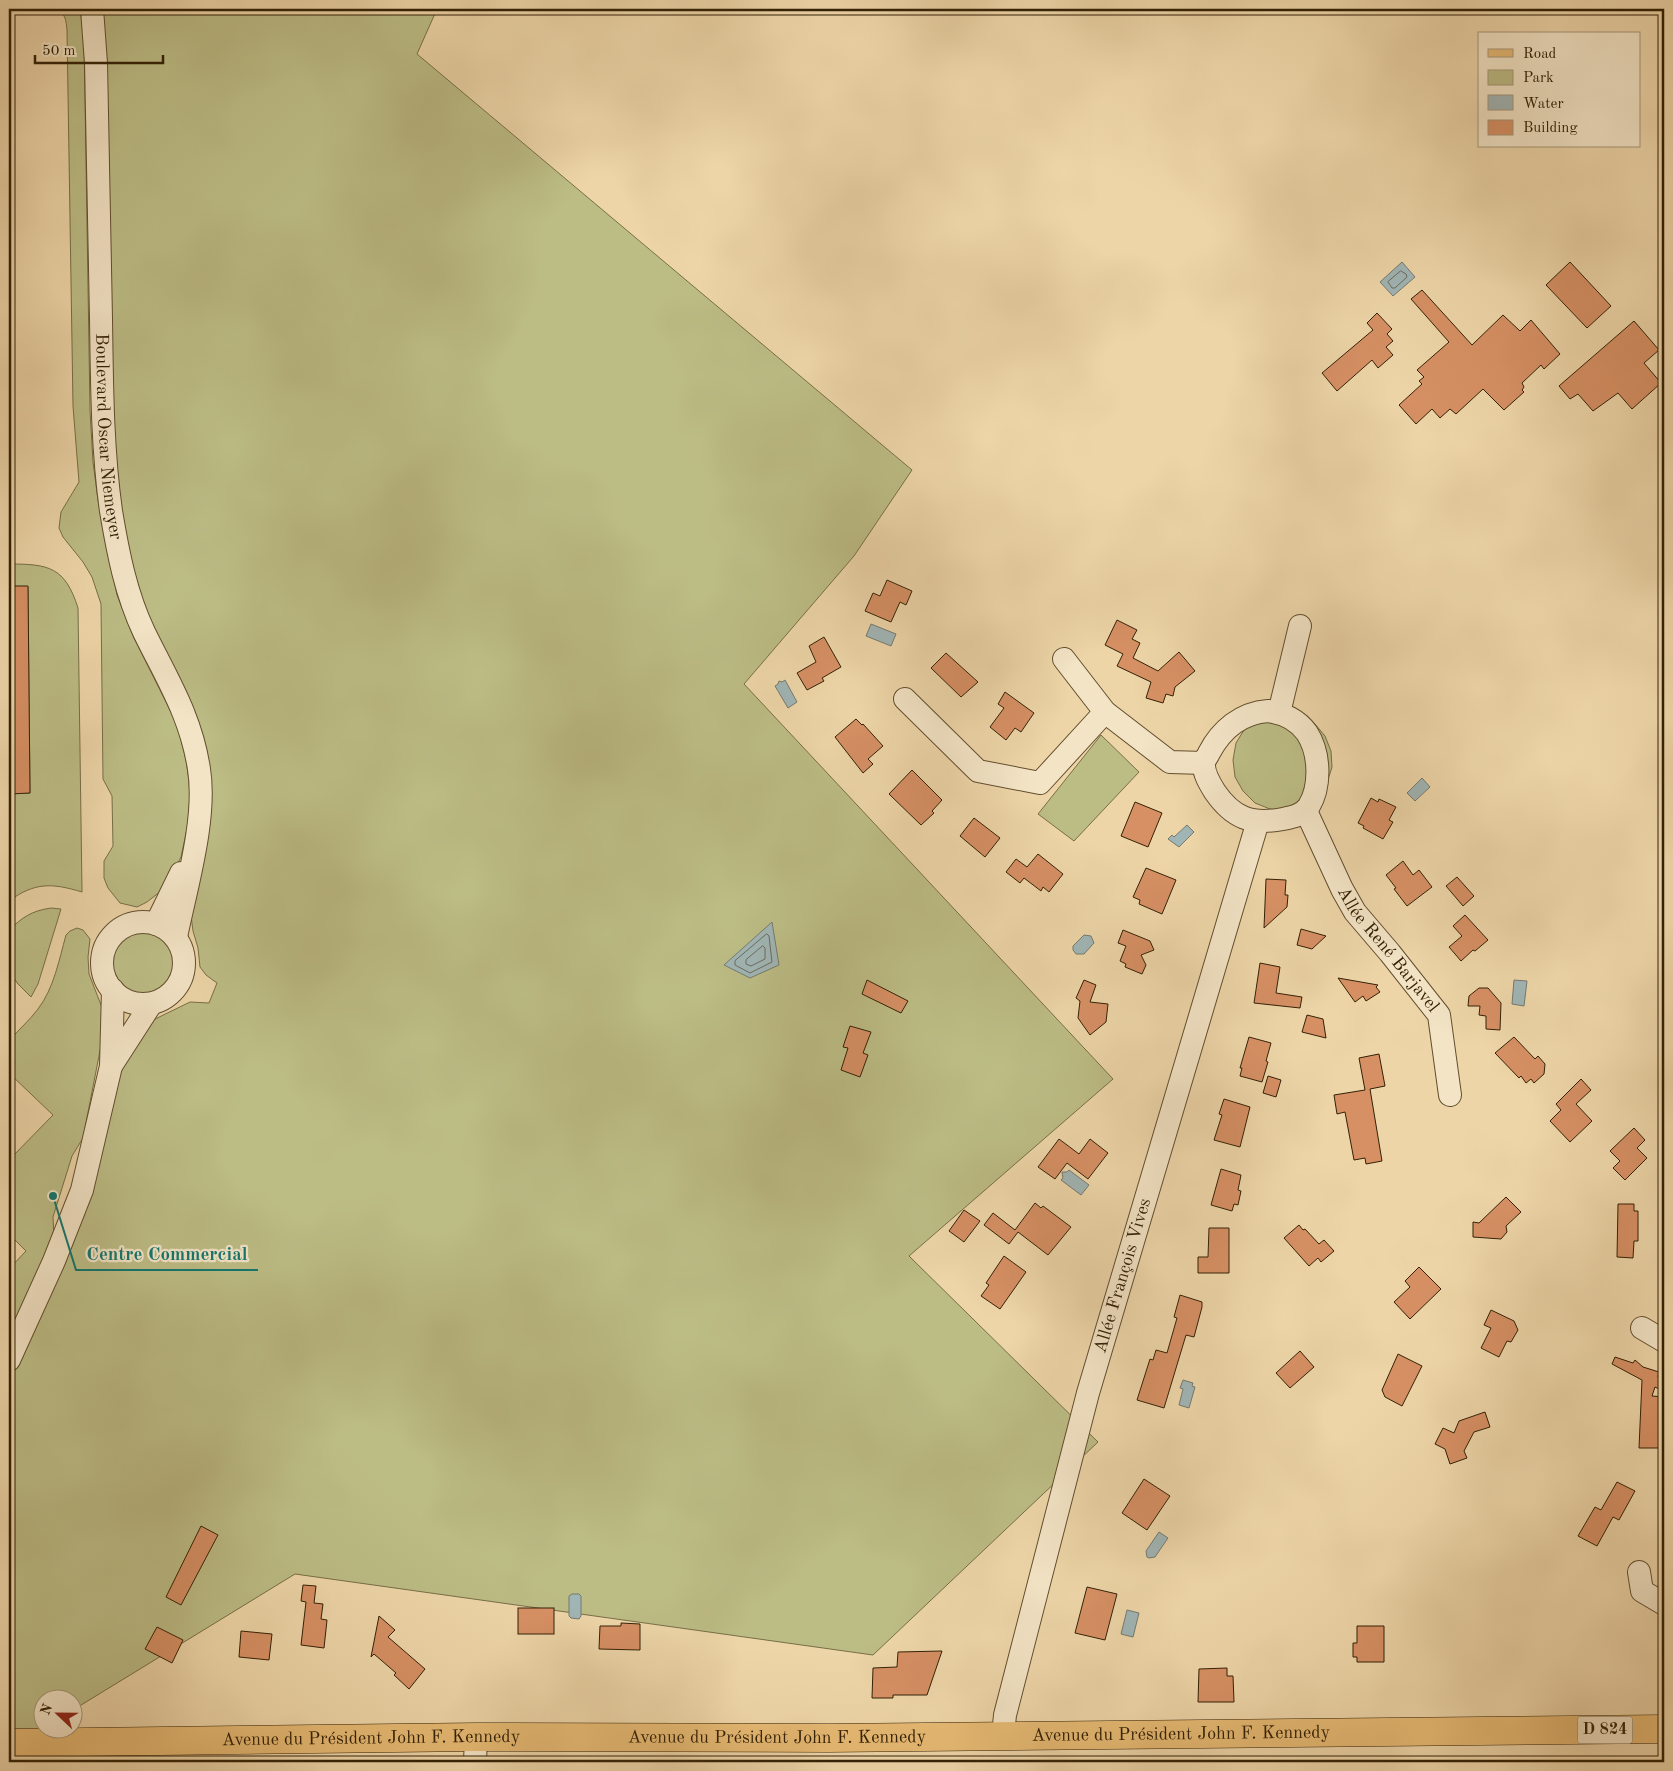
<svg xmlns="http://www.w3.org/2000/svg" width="1673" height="1771" viewBox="0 0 1673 1771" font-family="'Old Standard TT',serif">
	<rect width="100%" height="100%" fill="#edd5a8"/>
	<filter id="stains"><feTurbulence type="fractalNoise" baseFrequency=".004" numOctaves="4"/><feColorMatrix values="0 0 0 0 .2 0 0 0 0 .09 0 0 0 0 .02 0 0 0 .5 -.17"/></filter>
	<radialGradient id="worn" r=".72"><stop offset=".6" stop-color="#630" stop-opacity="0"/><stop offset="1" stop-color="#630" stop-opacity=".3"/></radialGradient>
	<g fill="#bcbc85" stroke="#786e46">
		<path d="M57,9H80L84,35L90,411L93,462L98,500L117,595L133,636L177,724L186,760L189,781L190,798L188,824L181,857L173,873L161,891L147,902L137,907L120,903L108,888L104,878V861L113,846L112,796L103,779L101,604L92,577L83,562L63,537L59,528L61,512L79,482L73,406L67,30C66,21 66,14 57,10Z"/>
		<polygon points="98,9 437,9 417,54 912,470 854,556 744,684 1113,1079 909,1256 1098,1442 873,1655 295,1574 73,1710 72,1698 42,1698 42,1728 29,1736 9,1736 9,1377 24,1349 120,1066 149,1022 190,1002 209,1003 217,983 206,975 200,967 198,948 193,931 190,908 206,786 135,591 112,467"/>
		<path d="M9,564C49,564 65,567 78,608L82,892C52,883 35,882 9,901V794L30,793L28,587L9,586Z"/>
		<polygon points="1302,715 1315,724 1325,736 1331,751 1332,767 1327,783 1287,811 1270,809 1255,803 1243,791 1235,777 1233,760 1236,743 1244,730 1256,719"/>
		<polygon points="1101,735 1139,772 1074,841 1038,814"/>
		<path d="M51,908L61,909L38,984L31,997L18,984L9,971V930C23,917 31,911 51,908Z"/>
		<path d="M77,928L83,930L90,939L88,957L89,974L103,1010L105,1025L83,1138L72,1156L53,1217L54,1237L9,1338V1288L11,1285L9,1282V1269L26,1251L9,1234V1160L53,1115L9,1073V1041C18,1030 30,1020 38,1009C54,988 59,960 66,935L70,931Z"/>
		<circle cx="143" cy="962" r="32"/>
	</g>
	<g fill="#a0b5b5" stroke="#747a6f">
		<polygon points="1402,262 1415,277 1393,296 1380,282"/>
		<polygon points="871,624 896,634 891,646 866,636"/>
		<polygon points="785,680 797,702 788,708 775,686 778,684 779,681 782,682"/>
		<polygon points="1422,778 1430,787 1415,801 1407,793"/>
		<polygon points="1187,825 1194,832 1179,847 1168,839 1172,835 1174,837"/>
		<polygon points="772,922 779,965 750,978 724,965"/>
		<polygon points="1084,935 1091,936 1094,943 1084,954 1076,954 1073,950 1073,946"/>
		<polygon points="1514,980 1527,981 1524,1006 1512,1004"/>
		<polygon points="1069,1170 1089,1185 1081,1195 1061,1180 1063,1178 1062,1172 1067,1172"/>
		<polygon points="1183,1380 1193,1383 1192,1386 1195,1387 1189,1408 1179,1405 1183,1389 1180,1388"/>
		<polygon points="1159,1532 1168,1538 1155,1557 1149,1558 1147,1557 1146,1551"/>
		<polygon points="572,1594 579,1594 581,1596 581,1616 579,1619 571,1618 569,1616 569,1596"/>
		<polygon points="1127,1610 1139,1613 1133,1637 1121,1634"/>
	</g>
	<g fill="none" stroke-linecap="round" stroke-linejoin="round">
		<g stroke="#6a6b5e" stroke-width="1">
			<polygon points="1401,271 1406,274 1407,277 1395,288 1392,288 1388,282"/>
			<polygon points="767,934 769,936 772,962 750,973 735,965 735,961"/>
			<polygon points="763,946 765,948 765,959 751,966 746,964 746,960"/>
		</g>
	</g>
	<g fill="#d69064" stroke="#332106">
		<polygon points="1570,262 1611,306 1587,328 1546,285"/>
		<polygon points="1422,290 1472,345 1503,315 1520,331 1531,320 1560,354 1544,369 1541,365 1522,383 1524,387 1522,390 1524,392 1504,410 1483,389 1456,414 1450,409 1440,418 1432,409 1416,424 1399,405 1422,384 1419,381 1424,377 1417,370 1449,342 1411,299"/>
		<polygon points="1377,313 1392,329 1387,334 1393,341 1386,347 1393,355 1378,368 1372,360 1337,391 1322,373 1373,330 1367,323"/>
		<polygon points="1634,321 1659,350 1644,363 1661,383 1632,409 1618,393 1593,411 1578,394 1570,399 1559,386"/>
		<polygon points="887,580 912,591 906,605 900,602 891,622 865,611 873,593 880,596"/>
		<polygon points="9,586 28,586 30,793 9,794"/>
		<polygon points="1117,620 1137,630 1132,639 1140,643 1133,658 1158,671 1179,652 1195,671 1175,687 1173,696 1166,694 1163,703 1146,698 1151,682 1117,666 1123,654 1105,645"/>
		<polygon points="824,637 841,667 822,678 824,681 807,690 797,673 816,662 809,646"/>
		<polygon points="946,653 978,682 961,697 931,668"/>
		<polygon points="1005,692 1034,713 1021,732 1015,728 1006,740 990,727 1004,708 998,704"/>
		<polygon points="856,719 862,725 863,724 883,746 868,759 873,764 863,773 835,737"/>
		<polygon points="912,770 942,800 932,811 934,813 921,825 889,794"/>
		<polygon points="1371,798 1378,802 1379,799 1396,807 1389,820 1393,822 1383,839 1363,828 1364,826 1358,823"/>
		<polygon points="1135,802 1162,813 1148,847 1121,836"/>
		<polygon points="974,818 1000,838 985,857 960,836"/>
		<polygon points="1038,854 1063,874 1049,892 1043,887 1041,891 1024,878 1020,883 1006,872 1016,859 1027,867"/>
		<polygon points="1403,861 1413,875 1419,870 1432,887 1407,906 1394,889 1396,888 1386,875"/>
		<polygon points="1146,868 1176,880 1162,914 1139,904 1140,900 1133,897"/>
		<polygon points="1457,877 1474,896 1463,906 1446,886"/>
		<polygon points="1266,879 1286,880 1285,895 1288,895 1287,907 1264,928"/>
		<polygon points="1465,915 1488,940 1475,951 1473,950 1461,961 1449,947 1462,936 1453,926"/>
		<polygon points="1301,929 1326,936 1312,949 1297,945"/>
		<polygon points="1123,930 1150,941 1154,950 1141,955 1146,965 1142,974 1125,967 1126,964 1120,961 1126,946 1118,943"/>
		<polygon points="1260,963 1280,967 1276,993 1302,997 1300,1008 1254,1003"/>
		<polygon points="1338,978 1378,985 1376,987 1380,992 1366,1001 1363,996 1355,1002"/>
		<polygon points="867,980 908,1001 901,1013 862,994"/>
		<polygon points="1084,980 1096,985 1090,1002 1108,1004 1106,1022 1090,1035 1078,1018 1080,1001 1076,998"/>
		<polygon points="1479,988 1488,988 1501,1003 1500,1030 1486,1029 1486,1016 1479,1015 1480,1006 1468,1006 1469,996"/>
		<polygon points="1307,1015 1323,1019 1326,1038 1302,1032"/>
		<polygon points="850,1026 871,1032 863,1053 868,1055 860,1077 841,1070 848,1048 843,1047"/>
		<polygon points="1249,1037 1271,1043 1266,1061 1268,1062 1262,1082 1240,1076 1242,1068 1240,1068"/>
		<polygon points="1514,1037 1535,1059 1538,1056 1545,1064 1544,1074 1534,1083 1531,1079 1526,1083 1521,1076 1519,1078 1495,1053"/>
		<polygon points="1379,1054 1385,1086 1370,1089 1382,1161 1366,1164 1365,1158 1354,1160 1345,1112 1337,1114 1334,1095 1365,1090 1359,1058"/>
		<polygon points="1268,1076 1281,1080 1276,1097 1263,1093"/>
		<polygon points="1581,1079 1591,1090 1576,1104 1592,1121 1570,1142 1550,1121 1561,1110 1556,1104"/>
		<polygon points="1224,1099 1250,1107 1240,1147 1214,1140 1222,1115 1219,1114"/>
		<polygon points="1634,1128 1645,1140 1637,1148 1647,1158 1625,1180 1613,1168 1620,1161 1610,1151"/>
		<polygon points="1059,1139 1079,1154 1090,1139 1108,1153 1088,1179 1067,1163 1055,1179 1038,1167"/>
		<polygon points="1221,1169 1241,1175 1238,1190 1241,1191 1238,1205 1234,1204 1232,1211 1211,1205"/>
		<polygon points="1506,1197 1521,1212 1506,1226 1507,1232 1501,1239 1473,1237 1473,1222 1479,1223"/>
		<polygon points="1035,1203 1041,1208 1043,1206 1071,1227 1048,1255 1018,1232 1009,1244 984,1225 993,1213 1015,1230"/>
		<polygon points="1618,1204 1634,1204 1634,1211 1638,1211 1638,1241 1634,1241 1633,1258 1617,1257"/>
		<polygon points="964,1210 980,1221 964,1242 949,1231"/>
		<polygon points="1299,1225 1303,1230 1305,1229 1319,1244 1324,1240 1334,1251 1321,1262 1318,1258 1309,1266 1284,1238"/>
		<polygon points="1209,1228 1229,1228 1229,1273 1198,1273 1198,1257 1208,1257"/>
		<polygon points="1004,1256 1026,1272 1000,1309 981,1296 989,1285 986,1283"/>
		<polygon points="1419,1267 1441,1289 1410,1319 1394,1302 1410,1287 1405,1281"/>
		<polygon points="1180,1295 1202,1302 1202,1307 1194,1337 1186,1335 1164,1408 1137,1400 1150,1359 1153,1360 1156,1350 1167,1353 1177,1318 1174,1317"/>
		<polygon points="1491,1310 1514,1321 1518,1330 1511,1342 1507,1341 1499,1357 1481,1348 1491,1328 1484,1325"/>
		<polygon points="1300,1351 1314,1367 1290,1388 1276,1373"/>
		<polygon points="1398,1354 1422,1366 1402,1406 1385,1397 1382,1390"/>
		<polygon points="1615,1357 1633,1363 1635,1360 1643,1367 1659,1372 1658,1377 1664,1382 1664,1389 1663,1391 1655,1387 1652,1396 1664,1397 1664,1448 1639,1448 1642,1380 1612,1364"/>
		<polygon points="1485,1412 1490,1427 1474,1432 1464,1451 1467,1458 1450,1464 1445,1449 1435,1444 1443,1428 1454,1433 1459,1421"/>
		<polygon points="1144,1479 1170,1496 1147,1530 1122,1513"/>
		<polygon points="1617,1482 1635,1491 1619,1520 1613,1517 1597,1546 1578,1536 1595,1507 1601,1510"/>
		<polygon points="201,1526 218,1535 181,1605 166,1597"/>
		<polygon points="303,1585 316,1586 314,1603 323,1604 321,1619 327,1620 324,1648 301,1645 306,1602 301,1601"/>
		<polygon points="1087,1587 1117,1594 1105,1640 1075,1633"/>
		<rect x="518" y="1608" width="36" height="26"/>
		<polygon points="379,1616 395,1630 388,1637 425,1669 409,1689 394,1675 396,1673 374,1654 371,1657"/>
		<polygon points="621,1623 640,1624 640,1650 599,1649 600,1626 621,1626"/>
		<polygon points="1357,1626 1384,1626 1384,1662 1357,1662 1357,1657 1353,1657 1353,1643 1357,1643"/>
		<polygon points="157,1627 183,1640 172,1663 145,1649"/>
		<polygon points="241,1631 272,1634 269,1660 239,1657"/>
		<polygon points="942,1651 927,1695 893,1695 893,1698 872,1698 873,1668 897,1667 898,1652"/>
		<polygon points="1227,1668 1227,1676 1233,1676 1234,1702 1198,1702 1199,1669"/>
	</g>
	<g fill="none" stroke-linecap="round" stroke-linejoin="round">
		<g stroke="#624e2e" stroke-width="24">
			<g id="minor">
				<path id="s1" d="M92,9L96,63C98,148 99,233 101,319C102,383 102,447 111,511C118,553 126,594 144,632C167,679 191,716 199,769C207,818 186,888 176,937"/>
				<polyline points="1064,659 1105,712 1170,762 1204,763"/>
				<polyline points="905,699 978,771 1040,783 1105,712"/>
				<path d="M1268,711C1283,713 1298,720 1307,733C1320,753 1321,786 1309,806C1303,815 1293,817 1283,819C1251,825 1233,818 1215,792C1210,784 1203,773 1204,763C1204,760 1208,756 1209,753C1221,730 1241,713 1268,711Z"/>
				<polyline points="1279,713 1300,626"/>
				<path id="s2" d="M1306,811L1342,889L1355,912L1390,953L1439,1015L1450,1095"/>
				<circle cx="143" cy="963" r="41"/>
				<polyline points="156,924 181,873"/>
				<polyline points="111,1066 151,1004"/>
				<polyline points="1642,1328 1664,1341"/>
				<polyline points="9,1360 54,1261 82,1190 111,1066 113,990"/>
				<polyline points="1639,1572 1642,1591 1664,1604"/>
				<path id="s3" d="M1003,1735L1005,1715L1088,1393L1258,821"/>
				<polyline points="475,1762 476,1737"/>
			</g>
		</g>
		<g stroke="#332106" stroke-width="29">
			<g id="major">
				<path id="s4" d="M9,1743L476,1737L829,1738L1664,1729"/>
			</g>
		</g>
		<use href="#minor" stroke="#f3e4c6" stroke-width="22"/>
		<use href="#major" stroke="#e6ba74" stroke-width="28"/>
	</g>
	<g text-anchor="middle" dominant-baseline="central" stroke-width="4.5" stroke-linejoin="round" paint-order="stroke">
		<rect fill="#f3e4c6" stroke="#6d5c40" stroke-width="1" x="1577.5" y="1716.5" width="55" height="27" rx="4"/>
		<g font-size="16" font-weight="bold" fill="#332106">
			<text x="1605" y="1730">D 824</text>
		</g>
		<g font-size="18" fill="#332106" stroke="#f3e4c6">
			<text stroke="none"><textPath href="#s1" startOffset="428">Boulevard Oscar Niemeyer</textPath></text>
			<text stroke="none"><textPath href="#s2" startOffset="162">Allée René Barjavel</textPath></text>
			<text stroke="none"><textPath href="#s3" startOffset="475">Allée François Vives</textPath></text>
			<text stroke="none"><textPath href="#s4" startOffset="1172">Avenue du Président John F. Kennedy</textPath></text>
			<text stroke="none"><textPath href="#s4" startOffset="768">Avenue du Président John F. Kennedy</textPath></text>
			<text stroke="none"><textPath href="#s4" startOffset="362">Avenue du Président John F. Kennedy</textPath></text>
		</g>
	</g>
	<path fill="none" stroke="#0f766e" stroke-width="2" d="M53 1196L76 1270H258"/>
	<circle fill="#0f766e" stroke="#f3e4c6" stroke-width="2" cx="53" cy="1196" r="5"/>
	<g font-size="19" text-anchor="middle" font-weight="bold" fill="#0f766e" stroke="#f3e4c6" stroke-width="4.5" stroke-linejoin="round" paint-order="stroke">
		<text x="167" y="1260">Centre Commercial</text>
	</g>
	<rect width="1673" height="1771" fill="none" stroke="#edd5a8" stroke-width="30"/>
	<rect x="10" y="10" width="1653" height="1751" fill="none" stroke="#332106" stroke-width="2.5"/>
	<rect x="15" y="15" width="1643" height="1741" fill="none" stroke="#332106"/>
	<rect x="1478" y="32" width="162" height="115" fill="#f3e4c6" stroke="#a69679"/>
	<rect x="1488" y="49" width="25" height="8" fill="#e6ba74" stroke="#a69679"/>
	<text x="1523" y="58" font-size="15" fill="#332106">Road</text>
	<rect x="1488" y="70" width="25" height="15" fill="#bcbc85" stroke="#a69679"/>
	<text x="1523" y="82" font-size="15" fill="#332106">Park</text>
	<rect x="1488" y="95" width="25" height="15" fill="#a0b5b5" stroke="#a69679"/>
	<text x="1523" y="108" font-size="15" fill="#332106">Water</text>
	<rect x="1488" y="120" width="25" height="15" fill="#d69064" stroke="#a69679"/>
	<text x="1523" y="132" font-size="15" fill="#332106">Building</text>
	<g transform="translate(58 1714) rotate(292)"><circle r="24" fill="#f3e4c6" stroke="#a69679"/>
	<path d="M0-4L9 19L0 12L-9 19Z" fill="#8f2418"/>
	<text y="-8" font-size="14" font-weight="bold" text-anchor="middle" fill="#332106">N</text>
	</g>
	<path d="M35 55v8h128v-8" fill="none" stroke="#332106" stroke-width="2.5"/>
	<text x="42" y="55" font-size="15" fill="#332106" stroke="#f3e4c6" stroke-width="4" paint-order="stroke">50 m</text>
	<rect width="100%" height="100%" filter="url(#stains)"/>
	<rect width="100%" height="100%" fill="url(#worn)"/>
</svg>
